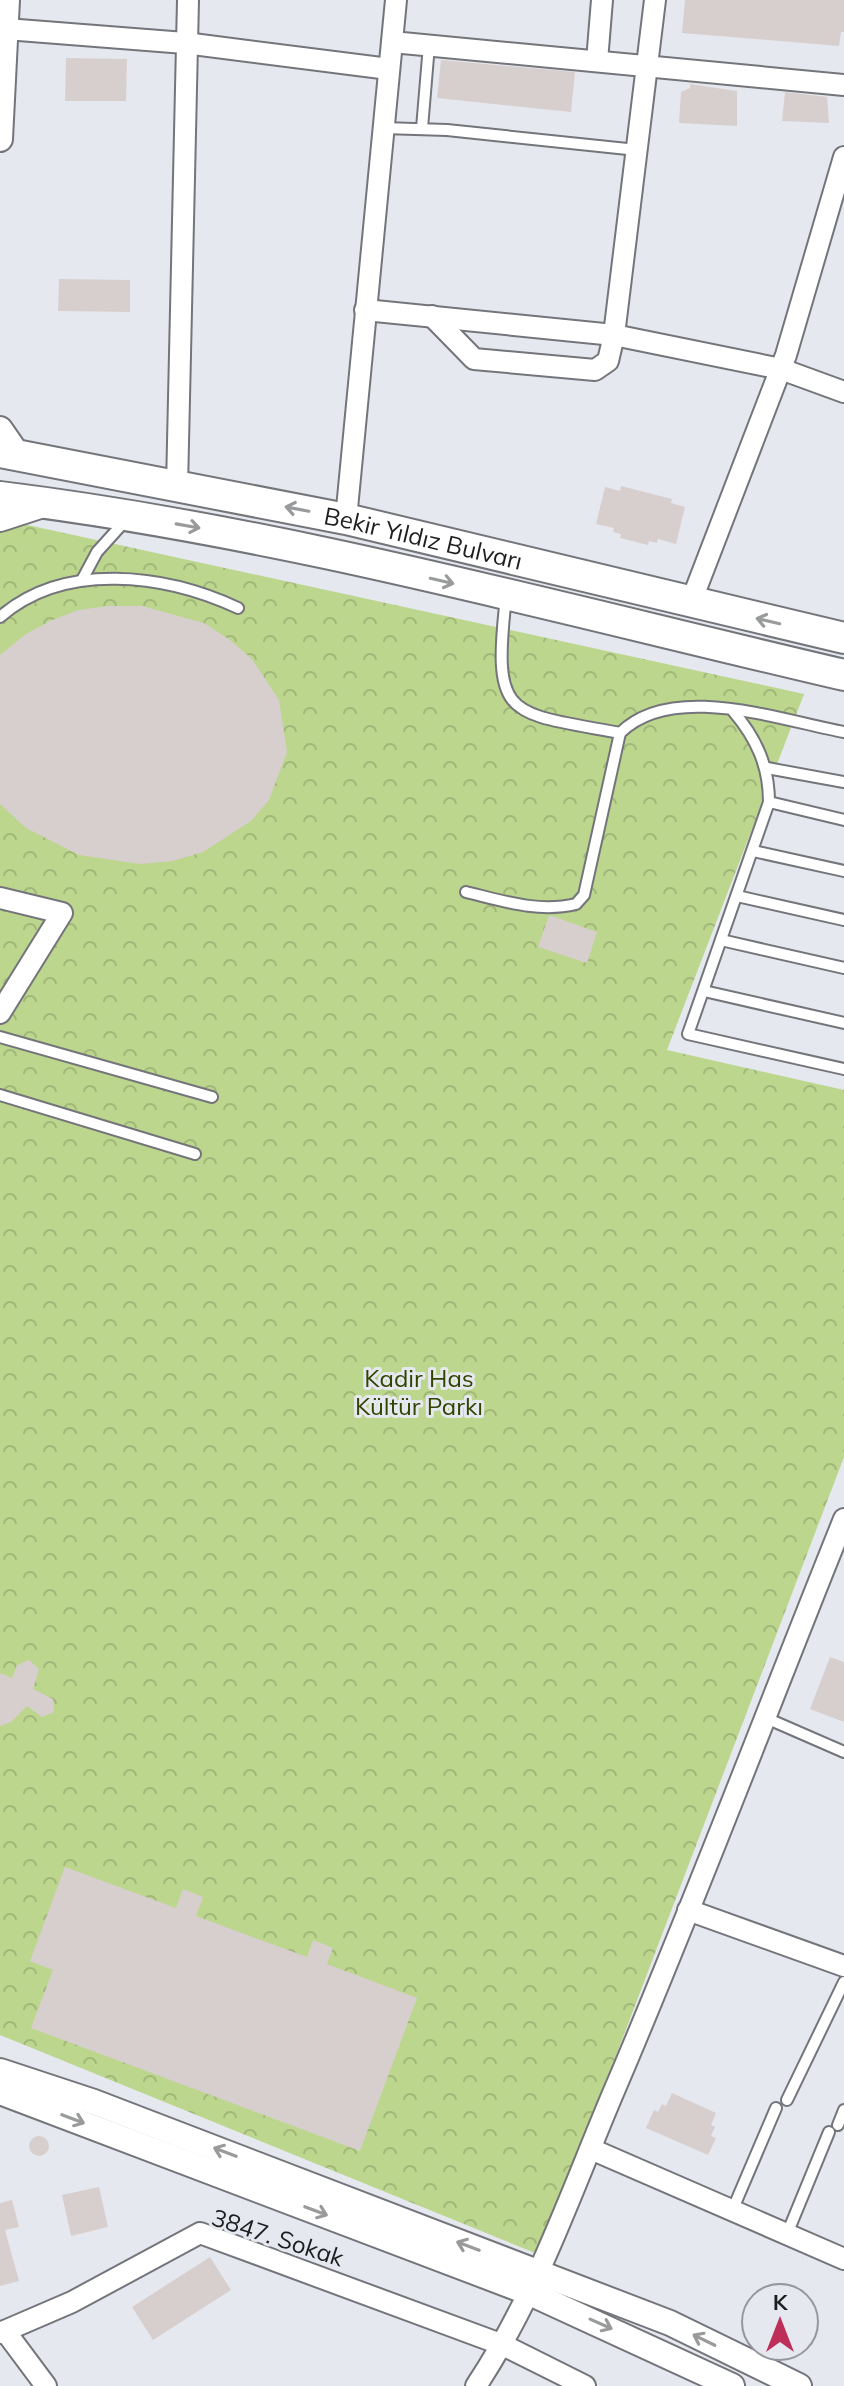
<svg xmlns="http://www.w3.org/2000/svg" width="844" height="2386" viewBox="0 0 844 2386" font-family="Mulish,sans-serif">
	<defs>
		<pattern id="park-crowns" width="20" height="18" patternUnits="userSpaceOnUse" patternTransform="scale(2)"><rect width="20" height="18" fill="#bcd68d"/><path d="M2 6a3 3 0 1 1 6 0M12 15a3 3 0 1 1 6 0" fill="none" stroke="#a1b779"/></pattern>
	</defs>
	<rect width="100%" height="100%" fill="#e6e8ef"/>
	<polygon fill="url(#park-crowns)" points="0,519 804,694 667,1050 844,1090 844,1457 540,2255 0,2035"/>
	<g fill="#d7cfcd">
		<polygon points="685,0 844,0 844,32 841,32 839,46 682,33"/>
		<polygon points="66,58 127,59 126,101 65,101"/>
		<polygon points="441,60 575,72 571,112 437,98"/>
		<polygon points="690,84 737,91 737,126 679,123 681,92 690,88"/>
		<polygon points="785,92 827,97 829,123 782,121"/>
		<polygon points="59,279 130,280 130,312 58,311"/>
		<polygon points="621,486 672,499 671,503 685,507 676,544 658,539 657,543 649,541 648,545 620,538 621,534 613,532 614,528 596,524 605,487 620,491"/>
		<polygon points="108,606 142,606 204,623 230,640 252,659 279,700 287,752 269,800 251,821 203,852 173,861 140,864 79,855 26,828 0,804 0,655 26,634 50,621 78,610"/>
		<polygon points="549,915 597,932 587,963 538,947"/>
		<polygon points="830,1657 844,1662 844,1722 810,1709"/>
		<polygon points="29,1660 39,1669 33,1689 53,1699 54,1712 42,1717 27,1706 11,1722 0,1726 0,1673 12,1678 17,1665"/>
		<polygon points="65,1867 176,1908 183,1889 203,1897 196,1916 307,1957 313,1940 333,1948 327,1964 417,1998 360,2151 31,2028 53,1970 30,1961"/>
		<polygon points="672,2093 716,2113 711,2125 715,2127 711,2136 716,2138 708,2155 646,2128 654,2110 658,2112 662,2104 666,2106"/>
		<circle cx="39" cy="2146" r="10"/>
		<polygon points="99,2187 108,2227 71,2236 62,2195"/>
		<polygon points="12,2200 19,2227 5,2230 19,2281 0,2286 0,2203"/>
		<polygon points="210,2257 231,2290 153,2340 132,2307"/>
	</g>
	<g fill="none" stroke-linecap="round" stroke-linejoin="round">
		<g stroke="#73757b" stroke-width="14">
			<g id="service">
				<polyline points="383,128 447,130 637,150"/>
				<polyline points="422,128 429,45"/>
				<polyline points="82,580 97,552 125,521"/>
				<path d="M506,597C492,720 507,712 620,733"/>
				<path d="M0,617C64,561 165,574 238,608"/>
				<path d="M733,711C757,739 769,767 769,802L688,1034L844,1069"/>
				<polyline points="767,768 844,782"/>
				<polyline points="769,802 844,820"/>
				<polyline points="753,851 844,871"/>
				<path d="M466,892C503,901 539,913 576,904L584,895L620,733C672,681 779,720 844,732"/>
				<polyline points="737,896 844,920"/>
				<polyline points="721,940 844,968"/>
				<polyline points="704,991 844,1023"/>
				<polyline points="0,1037 212,1097"/>
				<polyline points="0,1095 195,1154"/>
				<polyline points="766,1718 844,1752"/>
				<polyline points="787,2100 844,1982"/>
				<polyline points="838,2125 844,2110"/>
				<polyline points="732,2211 776,2108"/>
				<polyline points="787,2234 829,2132"/>
			</g>
		</g>
		<g stroke="#73757b" stroke-width="24">
			<g id="minor">
				<polyline points="6,29 185,43 389,69"/>
				<polyline points="392,42 844,85"/>
				<polyline points="597,61 602,0"/>
				<polyline points="365,310 614,335 655,0"/>
				<polyline points="432,316 474,359 595,370 608,361 614,335 781,369 844,392"/>
				<polyline points="177,487 188,0"/>
				<polyline points="346,519 396,0"/>
				<polyline points="691,602 786,355 844,157"/>
				<polyline points="0,898 62,913 0,1013"/>
				<polyline points="688,1910 844,1966"/>
				<polyline points="591,2149 844,2259"/>
				<polyline points="5,2331 46,2386"/>
				<polyline points="0,2333 72,2302 200,2233 503,2345 585,2386"/>
				<path d="M476,2386C537,2294 571,2192 614,2091C695,1902 767,1710 844,1519"/>
			</g>
		</g>
		<g stroke="#73757b" stroke-width="28">
			<g id="tertiary">
				<polyline points="0,139 7,0"/>
				<polyline points="0,429 18,455"/>
				<polyline points="0,519 43,505"/>
				<polyline points="0,2071 94,2102 670,2323 799,2386"/>
				<polyline points="0,2092 530,2293 732,2386"/>
			</g>
		</g>
		<g stroke="#73757b" stroke-width="34">
			<g id="primary">
				<path id="s1" d="M0,452L346,519L844,638"/>
				<path d="M0,497C285,532 564,610 844,675"/>
			</g>
		</g>
		<use href="#service" stroke="#fff" stroke-width="10"/>
		<use href="#minor" stroke="#fff" stroke-width="20"/>
		<use href="#tertiary" stroke="#fff" stroke-width="24"/>
		<use href="#primary" stroke="#fff" stroke-width="30"/>
	</g>
	<defs><path id="oneway-shaft" d="M-6 0H5M1.5-3L5.5 0L1.5 3" fill="none" stroke-width="1.6" stroke-linecap="round" stroke-linejoin="round" transform="scale(2)"/></defs>
	<g stroke="#999a9b">
		<use href="#oneway-shaft" transform="translate(297 509) rotate(-169)"/>
		<use href="#oneway-shaft" transform="translate(188 526) rotate(10)"/>
		<use href="#oneway-shaft" transform="translate(442 581) rotate(13)"/>
		<use href="#oneway-shaft" transform="translate(768 621) rotate(-167)"/>
		<use href="#oneway-shaft" transform="translate(73 2119) rotate(21)"/>
		<use href="#oneway-shaft" transform="translate(225 2152) rotate(-159)"/>
		<use href="#oneway-shaft" transform="translate(316 2211) rotate(21)"/>
		<use href="#oneway-shaft" transform="translate(468 2246) rotate(-159)"/>
		<use href="#oneway-shaft" transform="translate(601 2324) rotate(24)"/>
		<use href="#oneway-shaft" transform="translate(704 2340) rotate(-154)"/>
	</g>
	<g text-anchor="middle" dominant-baseline="central" stroke-width="6" stroke-linejoin="round" paint-order="stroke">
		<g font-size="24" fill="#1d1e20" stroke="#e6e8ef">
			<text stroke="none"><textPath href="#s1" startOffset="432">Bekir Yıldız Bulvarı</textPath></text>
			<text transform="translate(278 2237) rotate(18)">3847. Sokak</text>
		</g>
		<g font-size="24" fill="#324400" stroke="#e6e8ef">
			<text x="419" y="1378">Kadir Has<tspan x="419" dy="28">Kültür Parkı</tspan></text>
		</g>
	</g>
	<g transform="translate(780 2322)"><circle r="38" fill="#e6e8ef" stroke="#96979c" stroke-width="2"/>
	<path d="M0-6L14 30L0 20L-14 30Z" fill="#bd2e59"/>
	<text y="-12" font-size="22" font-weight="bold" text-anchor="middle" fill="#1d1e20">K</text>
	</g>
</svg>
